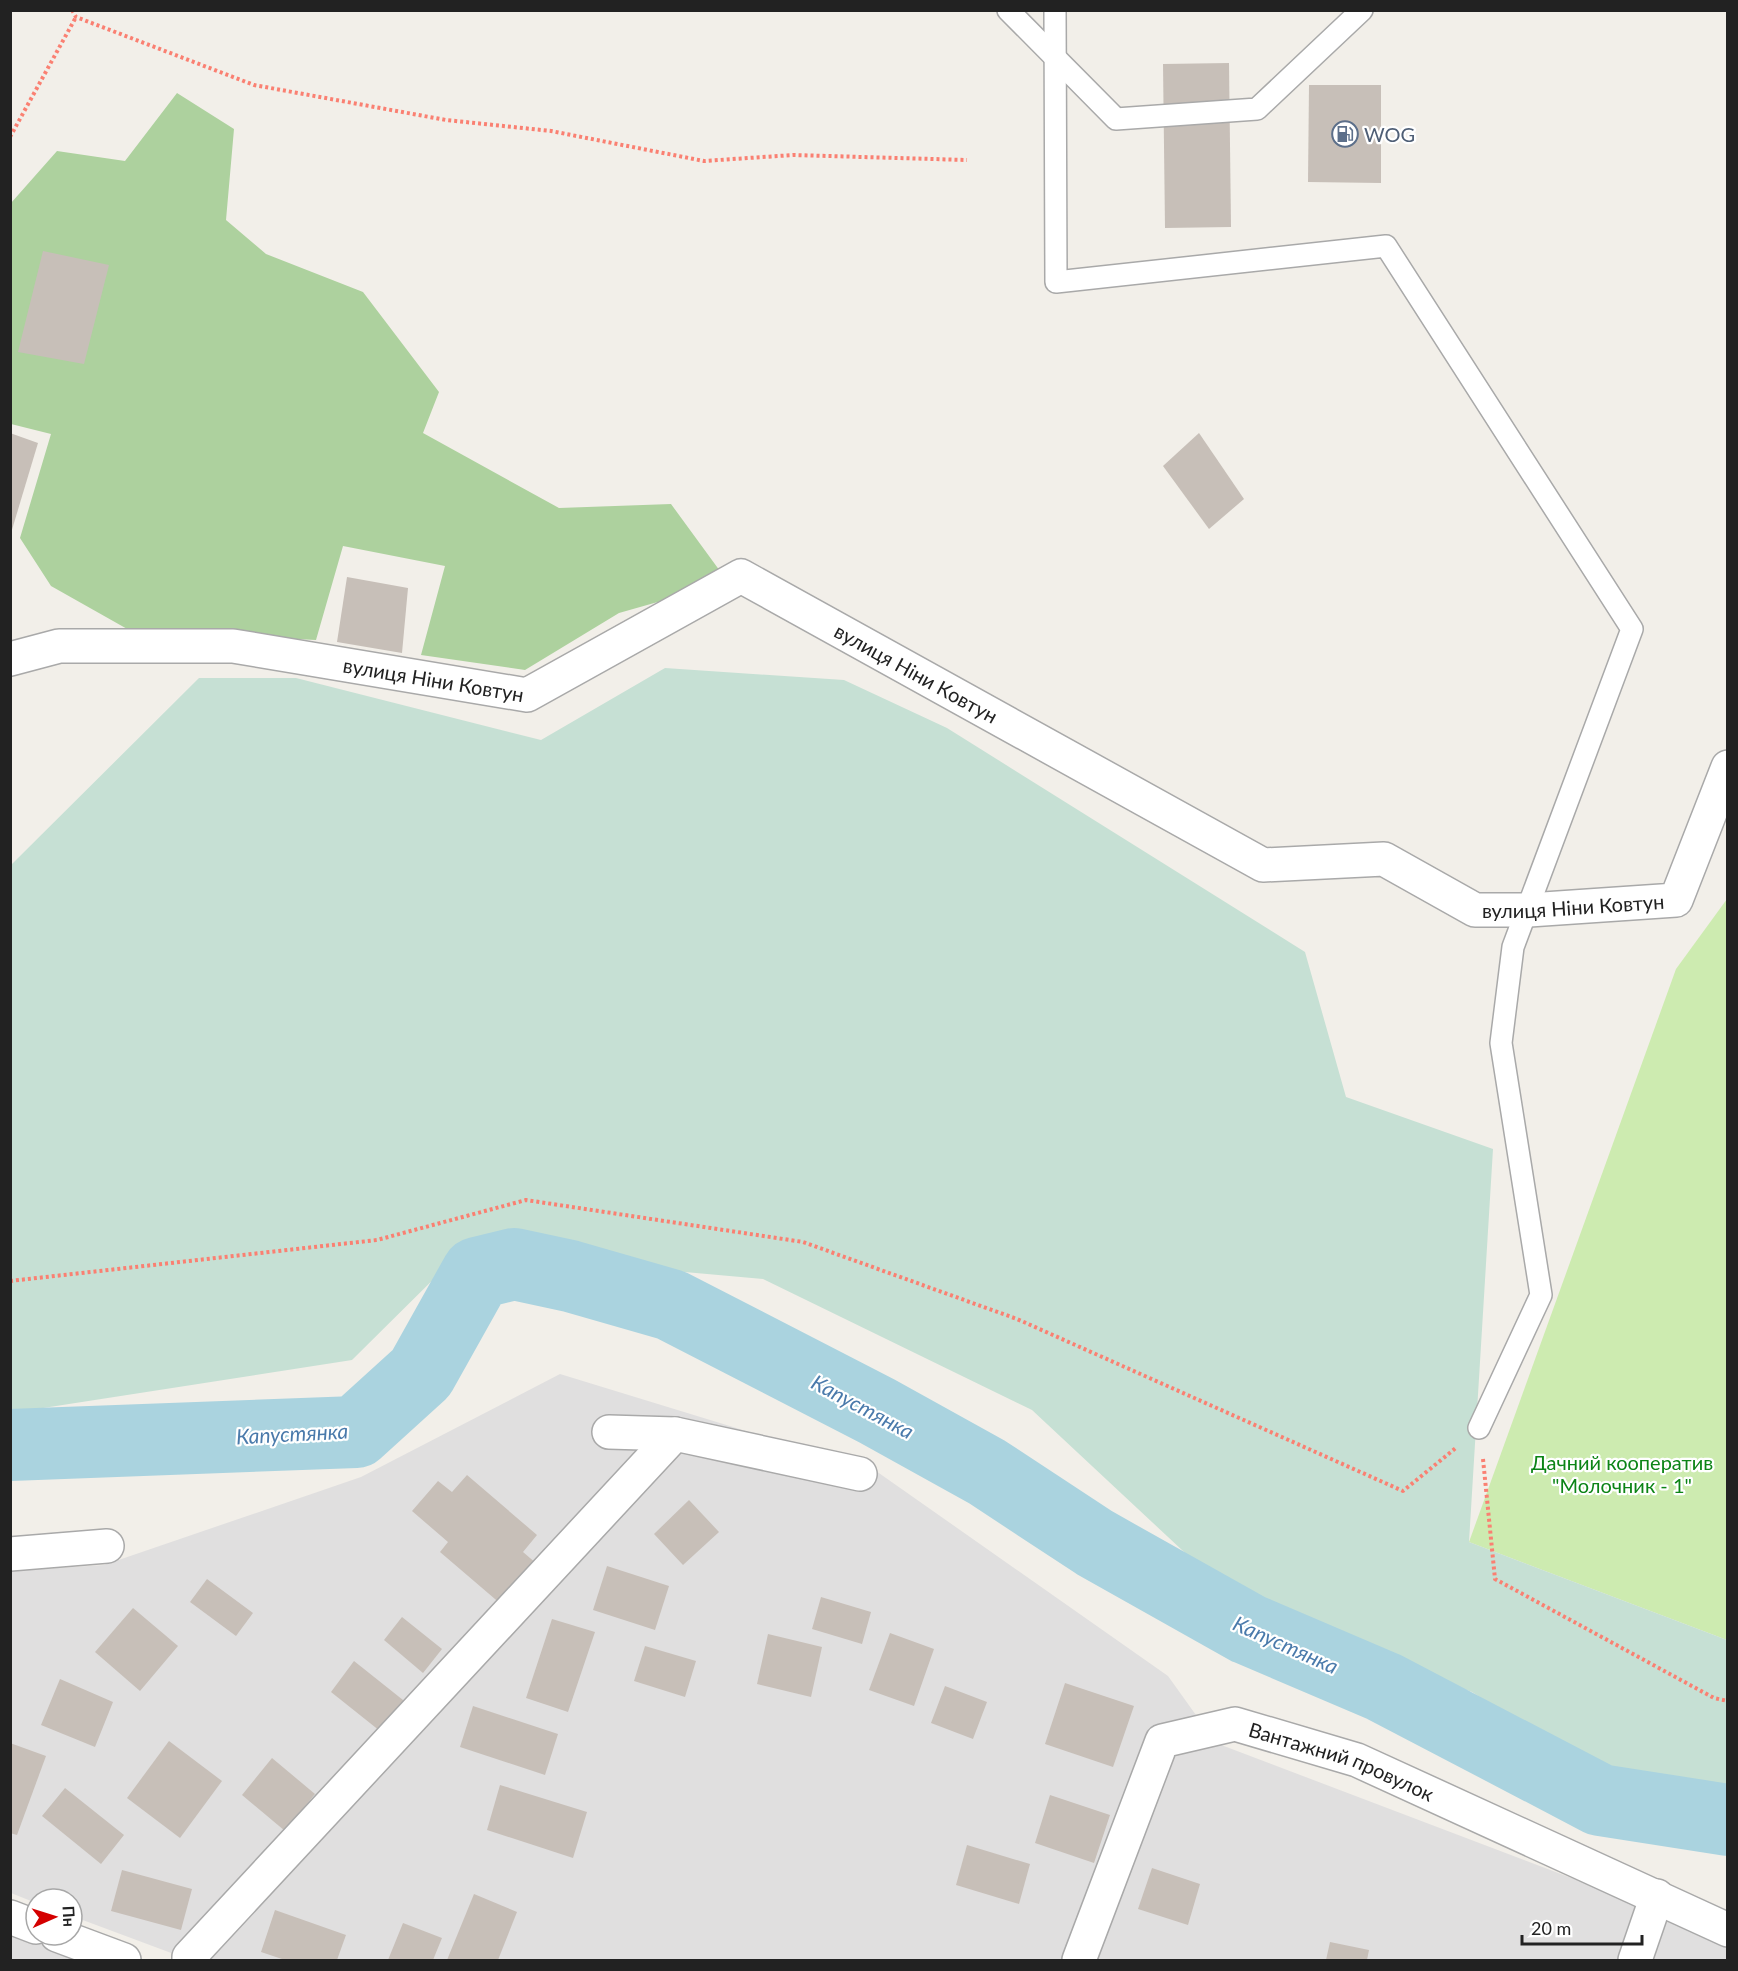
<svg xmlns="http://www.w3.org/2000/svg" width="1738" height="1971" viewBox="0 0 1738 1971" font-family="Lato,sans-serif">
	<rect width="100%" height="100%" fill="#f2efe9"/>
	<g fill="#e0dfdf">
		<polygon points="560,1374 876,1471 1168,1676 1216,1743 1727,1937 1727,1960 190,1960 72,1916 72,1899 36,1899 36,1903 11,1893 10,1571 104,1565 361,1477"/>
		<polygon points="10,1925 108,1960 11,1960"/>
	</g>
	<polygon fill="#cdebb0" points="1727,899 1727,1640 1469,1542 1676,969"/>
	<polygon fill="#add19e" points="177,93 234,129 226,220 266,254 363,292 439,392 423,433 559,508 671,504 728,582 619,613 525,670 421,655 445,566 343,546 316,640 129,630 51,586 20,538 51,434 11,424 11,203 57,151 125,161"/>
	<polygon fill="#c6e0d4" points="665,668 844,680 947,728 1305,952 1346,1097 1493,1149 1469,1542 1727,1640 1727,1790 1600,1773 1472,1692 1243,1607 1032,1410 763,1279 461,1252 352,1360 11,1413 11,865 199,678 296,678 541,740"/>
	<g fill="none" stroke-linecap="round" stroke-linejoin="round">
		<polyline stroke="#aad3df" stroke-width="72" points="10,1445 356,1432 421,1373 477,1273 514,1264 570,1276 671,1305 877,1411 987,1472 1095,1543 1248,1629 1384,1687 1600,1800 1728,1820"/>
	</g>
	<g fill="#c7bfb8">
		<polygon points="1229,63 1231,227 1165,228 1163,64"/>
		<polygon points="1309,85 1381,85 1381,183 1308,182"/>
		<polygon points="43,251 109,265 84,364 18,352"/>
		<polygon points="10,433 38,443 11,533 10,533"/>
		<polygon points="1199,433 1244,499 1209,529 1163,466"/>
		<polygon points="347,577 408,588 402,653 337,642"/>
		<polygon points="467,1475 537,1535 523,1552 537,1564 502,1605 440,1552 448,1542 412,1511 438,1481 452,1492"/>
		<polygon points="689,1500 719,1532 683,1565 654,1534"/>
		<polygon points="607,1566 669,1586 655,1630 593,1610"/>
		<polygon points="207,1579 253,1613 236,1636 190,1602"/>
		<polygon points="821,1597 871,1612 862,1644 812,1629"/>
		<polygon points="133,1608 178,1646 140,1691 95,1652"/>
		<polygon points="402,1617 442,1649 423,1673 384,1640"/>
		<polygon points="552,1619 595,1632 568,1712 526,1698"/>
		<polygon points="890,1633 934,1649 914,1706 869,1690"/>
		<polygon points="768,1634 822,1647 811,1697 757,1684"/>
		<polygon points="645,1646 696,1661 685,1697 634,1681"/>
		<polygon points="354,1661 408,1704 385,1735 331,1692"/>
		<polygon points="60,1679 113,1702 95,1747 41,1725"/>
		<polygon points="1065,1683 1134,1706 1113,1767 1045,1744"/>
		<polygon points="945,1686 987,1702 973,1739 931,1723"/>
		<polygon points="473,1706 558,1734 545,1775 460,1747"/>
		<polygon points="169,1741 222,1781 180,1838 127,1798"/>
		<polygon points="10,1743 46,1756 17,1835 10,1833"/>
		<polygon points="272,1758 315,1794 285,1831 242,1795"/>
		<polygon points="500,1785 587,1812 573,1858 487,1830"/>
		<polygon points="65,1788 124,1835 101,1864 42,1816"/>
		<polygon points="1050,1795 1110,1815 1094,1863 1035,1843"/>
		<polygon points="967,1845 1030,1864 1019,1904 956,1885"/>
		<polygon points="1152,1868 1200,1884 1188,1925 1138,1909"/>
		<polygon points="122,1870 192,1889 181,1930 111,1911"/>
		<polygon points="474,1894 517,1912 498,1960 447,1960"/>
		<polygon points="275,1910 346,1935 337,1960 285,1960 261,1952"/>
		<polygon points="403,1923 442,1938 433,1960 388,1960"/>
		<polygon points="1330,1942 1369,1950 1367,1960 1326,1960"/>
	</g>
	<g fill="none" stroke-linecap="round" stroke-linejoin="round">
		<g stroke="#a9a9a9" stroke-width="24">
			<g id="service">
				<polyline points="1008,10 1116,119 1257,109 1362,10"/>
				<polyline points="1055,10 1056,282 1386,246 1632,629 1513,947 1501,1043 1541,1295 1479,1428"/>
			</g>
		</g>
		<g stroke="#a9a9a9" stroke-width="36">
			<g id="minor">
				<path id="s1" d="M10,659L59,646H233L527,695L741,576L1263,865L1384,859L1475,910H1529L1676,900L1728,767"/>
				<polyline points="609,1432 675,1434 860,1474"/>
				<polyline points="10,1554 107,1546"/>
				<polyline points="189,1960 189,1957 675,1434"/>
				<path id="s2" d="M1079,1960L1162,1741L1235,1724L1357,1760L1728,1930"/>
				<polyline points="1635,1960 1657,1896"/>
			</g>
		</g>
		<g stroke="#a9a9a9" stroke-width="36">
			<g id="tertiary">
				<polyline points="10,1917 36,1927"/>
				<polyline points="57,1935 124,1960"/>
			</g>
		</g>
		<g stroke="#fa8072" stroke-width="4" stroke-dasharray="3 3" stroke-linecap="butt">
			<polyline points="72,10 76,17 254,85 446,120 551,131 704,161 793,155 967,160"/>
			<polyline points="10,137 76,17"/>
			<polyline points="10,1281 377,1240 526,1200 803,1242 1017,1319 1403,1491 1457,1447"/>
			<polyline points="1483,1459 1495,1579 1714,1698 1728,1701"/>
		</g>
		<use href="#service" stroke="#fff" stroke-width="21"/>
		<use href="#minor" stroke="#fff" stroke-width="33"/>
		<use href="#tertiary" stroke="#fff" stroke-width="33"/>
	</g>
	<defs>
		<g id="fuel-ring" transform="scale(1.35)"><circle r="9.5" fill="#fff" stroke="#5c6f8a" stroke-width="1.5"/><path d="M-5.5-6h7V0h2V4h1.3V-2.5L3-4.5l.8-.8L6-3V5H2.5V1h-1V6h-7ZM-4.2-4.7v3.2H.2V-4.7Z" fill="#5c6f8a"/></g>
	</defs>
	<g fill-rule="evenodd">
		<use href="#fuel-ring" x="1345" y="134"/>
	</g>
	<g text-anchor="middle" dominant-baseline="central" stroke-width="4.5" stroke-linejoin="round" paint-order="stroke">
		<g font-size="20" fill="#4e5e75" stroke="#fff" text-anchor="start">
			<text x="1364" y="134">WOG</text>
		</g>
		<g font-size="20" fill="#222" stroke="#fff">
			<text stroke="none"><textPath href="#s1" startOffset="968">вулиця Ніни Ковтун</textPath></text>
			<text stroke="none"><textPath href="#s1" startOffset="428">вулиця Ніни Ковтун</textPath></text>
			<text stroke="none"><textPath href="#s1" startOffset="1688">вулиця Ніни Ковтун</textPath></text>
			<text stroke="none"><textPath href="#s2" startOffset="422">Вантажний провулок</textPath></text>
		</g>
		<g font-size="20" fill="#0c8416" stroke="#fff">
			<text x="1622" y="1462">Дачний кооператив<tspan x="1622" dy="23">"Молочник - 1"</tspan></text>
		</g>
		<g font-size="21" font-style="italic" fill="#4a7aab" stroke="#fff">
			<text transform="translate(863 1406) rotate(28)">Капустянка</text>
			<text transform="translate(292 1433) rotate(-3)">Капустянка</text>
			<text transform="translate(1286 1644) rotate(24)">Капустянка</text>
		</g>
	</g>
	<rect width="1738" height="1971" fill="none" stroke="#222222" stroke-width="24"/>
	<g transform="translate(54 1917) rotate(87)"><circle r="28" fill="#ffffff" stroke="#a7a7a7" stroke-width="1.5"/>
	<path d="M0-4.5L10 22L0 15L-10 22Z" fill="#d40000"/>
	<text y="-9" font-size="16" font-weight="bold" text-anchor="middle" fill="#222222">Пн</text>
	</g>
	<path d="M1522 1935v9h120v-9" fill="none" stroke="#222222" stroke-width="3"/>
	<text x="1531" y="1935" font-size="18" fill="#222222" stroke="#ffffff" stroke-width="4.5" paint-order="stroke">20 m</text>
</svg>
